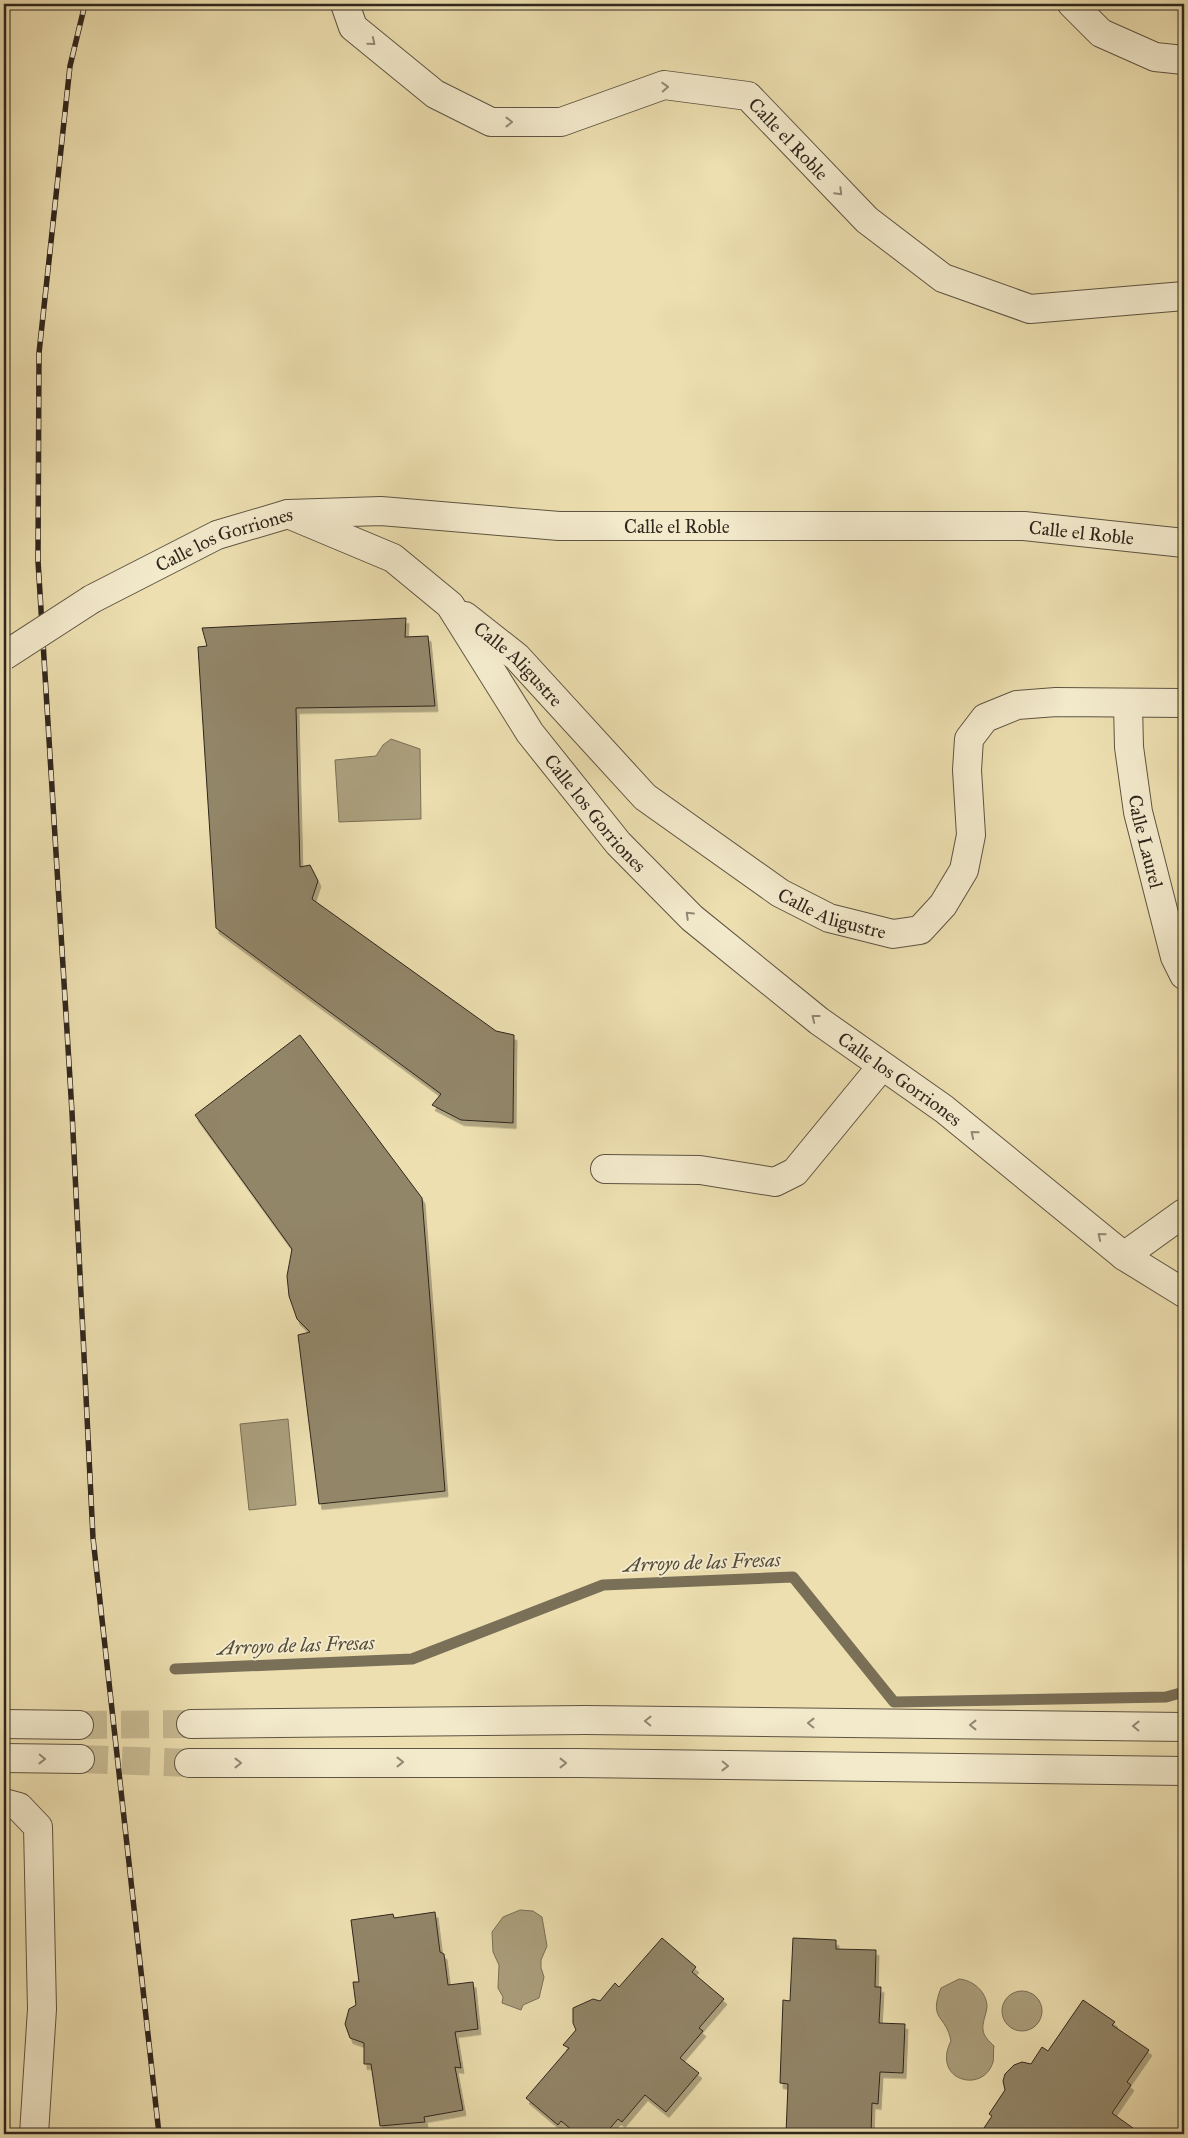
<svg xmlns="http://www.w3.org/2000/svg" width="1188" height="2138" viewBox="0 0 1188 2138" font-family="'IM FELL Great Primer',serif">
	<defs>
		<filter id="shadow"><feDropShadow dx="3" dy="5.5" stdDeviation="0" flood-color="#0004"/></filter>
	</defs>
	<rect width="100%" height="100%" fill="#eddfb0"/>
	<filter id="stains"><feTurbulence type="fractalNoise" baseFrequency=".004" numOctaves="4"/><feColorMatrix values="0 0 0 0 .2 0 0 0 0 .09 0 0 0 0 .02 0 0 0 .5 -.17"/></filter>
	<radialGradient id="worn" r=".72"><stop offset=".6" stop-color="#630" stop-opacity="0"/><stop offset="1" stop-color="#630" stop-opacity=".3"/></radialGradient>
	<g fill="#aca07e" stroke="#7a6f57">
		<polygon points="391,739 420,749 421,819 339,822 335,760 376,756 383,745"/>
		<polygon points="288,1419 296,1505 249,1510 240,1424"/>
		<polygon points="520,1910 533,1911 542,1917 547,1946 541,1960 541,1968 544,1977 539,1998 523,2005 521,2010 502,2003 503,1997 498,1988 499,1965 493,1952 492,1932 503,1917"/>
		<path d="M959,1979C973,1980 987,1992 987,2007C986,2015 982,2023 983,2030C984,2037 989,2041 994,2046C993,2051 994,2057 993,2062C983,2095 931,2080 951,2041C946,2014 928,2021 941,1988Z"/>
		<circle cx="1022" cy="2011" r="20"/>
	</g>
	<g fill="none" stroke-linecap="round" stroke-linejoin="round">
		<polyline stroke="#7a6f57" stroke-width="11" points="175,1669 412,1659 603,1585 793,1577 894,1702 1166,1697 1184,1692"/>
	</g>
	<g fill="#928669" stroke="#2f261d" filter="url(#shadow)">
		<polygon points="406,618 405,637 428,636 435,706 296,708 300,867 310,865 318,881 312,899 496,1031 514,1035 513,1123 461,1120 432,1105 441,1094 216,928 198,647 207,646 202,628"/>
		<polygon points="300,1035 422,1198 445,1491 319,1504 298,1335 310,1332 297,1319 289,1296 287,1276 292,1249 195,1115"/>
		<polygon points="435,1912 440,1952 444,1954 448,1985 473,1982 478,2029 455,2032 461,2068 455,2067 463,2110 424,2117 425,2122 380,2126 371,2064 364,2064 364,2043 350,2038 345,2024 349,2009 356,2005 353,1982 359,1982 351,1920 393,1914 394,1918"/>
		<polygon points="662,1938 696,1967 692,1972 724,1999 699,2028 703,2031 680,2058 699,2073 666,2112 645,2095 622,2122 618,2119 605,2134 577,2134 561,2121 558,2125 526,2098 569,2048 563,2045 576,2030 573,2023 573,2008 593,1999 600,2001 615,1983 619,1987"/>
		<polygon points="793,1938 836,1940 836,1949 876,1950 875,1987 881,1987 879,2023 905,2024 903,2073 880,2072 878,2104 872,2103 871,2134 786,2134 788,2084 780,2083 783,2000 790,2001"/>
		<polygon points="1083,2000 1115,2022 1112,2025 1149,2050 1127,2082 1131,2085 1112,2113 1133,2128 1129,2134 980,2134 992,2116 989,2114 1005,2090 1003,2081 1005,2074 1014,2065 1022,2062 1031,2064 1042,2047 1048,2051"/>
	</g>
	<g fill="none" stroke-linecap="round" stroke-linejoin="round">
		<g stroke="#c7ba93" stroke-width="28" stroke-dasharray="28 14" stroke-linecap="butt">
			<polyline points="79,1725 191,1724"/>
			<polyline points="80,1759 189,1763"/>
		</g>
		<g stroke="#5e5442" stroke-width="30">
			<g id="minor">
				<path id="s1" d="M345,4L353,27L435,94L491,122H561L664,85L748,96L867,220L943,278L1030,309L1184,296"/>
				<polyline points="1072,4 1101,33 1155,57 1184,60"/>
				<path id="s2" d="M288,514L393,558L450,605L530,733L618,843L692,918L819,1021L944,1109L1124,1256L1184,1293"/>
				<path id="s3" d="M92,599L217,535L288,514L381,511L559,526H1024L1184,543"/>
				<path id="s4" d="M465,616L517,657L645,797L780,893L829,918L893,934L920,930L943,905L964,870L971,835L967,770L969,739L985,718L1017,705L1056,702L1184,703"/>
				<path id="s5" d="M1128,704L1129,747L1138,812L1175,957L1184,975"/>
				<polyline points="605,1169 700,1170 775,1182 795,1172 882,1066"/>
				<polyline points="1124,1256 1184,1213"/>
				<polyline points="4,1724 79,1725"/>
				<polyline points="191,1724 585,1720 1184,1727"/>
				<polyline points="4,1758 80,1759"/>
				<polyline points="189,1763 579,1763 1184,1771"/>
				<polyline points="4,1803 19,1807 38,1827 42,2009 34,2134"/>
			</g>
		</g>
		<use href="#minor" stroke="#f3eacc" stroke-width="28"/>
		<g stroke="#2f261d" stroke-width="5.5">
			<polyline id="rail" points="85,4 70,66 39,353 38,561 72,1112 93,1538 159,2134"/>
		</g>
		<use href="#rail" stroke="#f3eacc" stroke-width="4" stroke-dasharray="11" stroke-linecap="butt"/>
		<g stroke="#5e5442" stroke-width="30" stroke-linecap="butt">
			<polyline id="minor-bridge" points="4,656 92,599"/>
		</g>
		<use href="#minor-bridge" stroke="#f3eacc" stroke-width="28"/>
	</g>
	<defs><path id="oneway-chevron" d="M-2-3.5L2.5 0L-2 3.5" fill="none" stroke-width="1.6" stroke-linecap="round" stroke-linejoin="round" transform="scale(1.25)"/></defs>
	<g stroke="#918874">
		<use href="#oneway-chevron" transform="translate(372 42) rotate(39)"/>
		<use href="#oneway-chevron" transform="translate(665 87) rotate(-3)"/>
		<use href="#oneway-chevron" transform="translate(509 122)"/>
		<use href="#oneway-chevron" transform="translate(839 192) rotate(45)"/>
		<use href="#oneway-chevron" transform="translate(689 915) rotate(-136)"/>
		<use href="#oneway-chevron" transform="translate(815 1018) rotate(-142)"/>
		<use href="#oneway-chevron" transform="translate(974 1134) rotate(-141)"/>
		<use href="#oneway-chevron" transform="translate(1101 1236) rotate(-141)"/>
		<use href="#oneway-chevron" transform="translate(648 1721) rotate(-179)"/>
		<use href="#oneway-chevron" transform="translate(811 1723) rotate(-179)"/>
		<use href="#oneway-chevron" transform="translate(973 1725) rotate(-180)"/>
		<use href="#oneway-chevron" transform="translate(1136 1726) rotate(-179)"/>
		<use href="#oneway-chevron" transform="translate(42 1759) rotate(1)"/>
		<use href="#oneway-chevron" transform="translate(400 1762)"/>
		<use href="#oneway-chevron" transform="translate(238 1763)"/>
		<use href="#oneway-chevron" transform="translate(563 1763)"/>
		<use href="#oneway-chevron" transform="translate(725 1766) rotate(1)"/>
	</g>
	<g text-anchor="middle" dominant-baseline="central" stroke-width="4" stroke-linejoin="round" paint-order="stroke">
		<g font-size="19" fill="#2f261d" stroke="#f3eacc">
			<text stroke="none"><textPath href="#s1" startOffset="516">Calle el Roble</textPath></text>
			<text stroke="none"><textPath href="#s3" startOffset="604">Calle el Roble</textPath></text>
			<text stroke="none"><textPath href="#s3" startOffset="1009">Calle el Roble</textPath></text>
			<text stroke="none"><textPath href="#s3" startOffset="146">Calle los Gorriones</textPath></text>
			<text stroke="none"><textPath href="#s4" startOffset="72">Calle Aligustre</textPath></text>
			<text stroke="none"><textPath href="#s2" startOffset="442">Calle los Gorriones</textPath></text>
			<text stroke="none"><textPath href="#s5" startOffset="139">Calle Laurel</textPath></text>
			<text stroke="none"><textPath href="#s4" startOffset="478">Calle Aligustre</textPath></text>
			<text stroke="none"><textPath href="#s2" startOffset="848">Calle los Gorriones</textPath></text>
		</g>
		<g font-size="20" font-style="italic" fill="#544b3a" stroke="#f3eacc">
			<text transform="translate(702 1562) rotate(-2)">Arroyo de las Fresas</text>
			<text transform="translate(296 1645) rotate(-2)">Arroyo de las Fresas</text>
		</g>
	</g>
	<rect width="1188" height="2138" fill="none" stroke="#eddfb0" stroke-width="20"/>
	<rect x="5" y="5" width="1178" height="2128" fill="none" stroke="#2f261d" stroke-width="2.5"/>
	<rect x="10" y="10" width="1168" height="2118" fill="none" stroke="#2f261d"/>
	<rect width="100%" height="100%" filter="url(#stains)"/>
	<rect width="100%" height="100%" fill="url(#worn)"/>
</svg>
